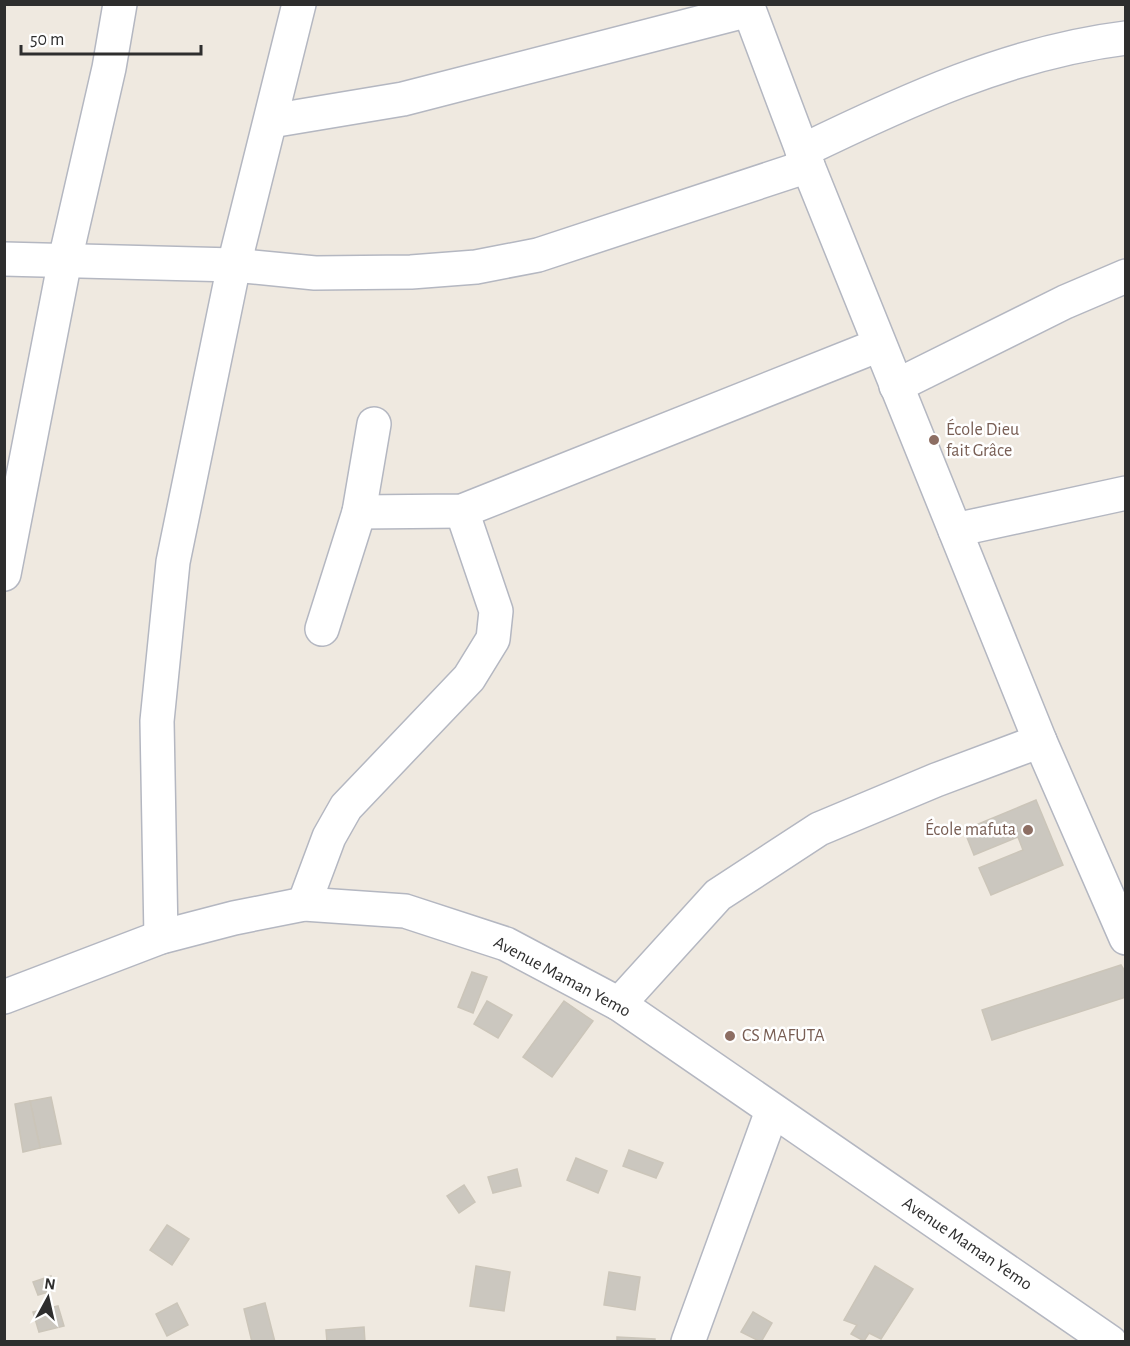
<svg xmlns="http://www.w3.org/2000/svg" width="1130" height="1346" viewBox="0 0 1130 1346" font-family="'Alegreya Sans',sans-serif">
	<rect width="100%" height="100%" fill="#efe9e0"/>
	<g fill="#cbc7bf" stroke="#cbc5b9" stroke-width="1.5">
		<polygon points="1036,800 1063,865 991,895 979,868 1023,850 1018,837 974,855 964,830"/>
		<polygon points="1121,965 1126,973 1126,997 992,1040 982,1010"/>
		<polygon points="472,972 487,977 473,1013 458,1007"/>
		<polygon points="487,1001 512,1015 498,1038 474,1024"/>
		<polygon points="564,1001 593,1021 552,1077 523,1057"/>
		<polygon points="51,1097 61,1144 40,1148 30,1101"/>
		<polygon points="30,1101 40,1148 23,1152 15,1104"/>
		<polygon points="629,1150 663,1163 656,1178 623,1166"/>
		<polygon points="576,1158 607,1171 598,1193 567,1180"/>
		<polygon points="517,1169 521,1186 493,1193 488,1177"/>
		<polygon points="464,1185 475,1202 459,1213 447,1196"/>
		<polygon points="167,1225 189,1239 172,1265 150,1250"/>
		<polygon points="476,1266 510,1272 504,1311 470,1306"/>
		<polygon points="875,1266 913,1289 881,1339 869,1333 864,1341 851,1334 857,1325 844,1320"/>
		<polygon points="609,1272 640,1277 635,1310 604,1305"/>
		<polygon points="51,1276 55,1290 38,1295 33,1282"/>
		<polygon points="177,1303 188,1325 167,1336 156,1314"/>
		<polygon points="265,1303 275,1342 252,1342 244,1309"/>
		<polygon points="58,1306 64,1326 39,1332 33,1312"/>
		<polygon points="753,1312 772,1323 761,1342 741,1332"/>
		<polygon points="364,1327 365,1342 327,1342 326,1330"/>
		<polygon points="617,1337 655,1339 655,1342 617,1342"/>
	</g>
	<g fill="none" stroke-linecap="round" stroke-linejoin="round">
		<g stroke="#b4b7c1" stroke-width="36">
			<g id="minor">
				<polyline points="747,4 808,166 1040,741 1126,938"/>
				<polyline points="271,121 403,99 749,10"/>
				<path d="M802,151C905,101 1011,52 1126,38"/>
				<polyline points="4,259 234,265 315,273 411,272 476,267 538,255 808,166"/>
				<polyline points="896,386 1065,302 1126,276"/>
				<polyline points="359,512 462,511 879,345"/>
				<polyline points="955,530 1126,493"/>
				<polyline points="4,574 65,260 109,68 120,4"/>
				<polyline points="322,629 359,512 374,424"/>
				<polyline points="304,904 329,837 346,807 469,678 493,639 496,611 462,511"/>
				<polyline points="161,937 157,721 173,562 234,265 299,4"/>
				<polyline points="4,997 161,937 234,918 304,904 405,911 506,944 619,1004 1110,1342"/>
				<polyline points="619,1004 718,895 819,829 936,780 1040,741"/>
				<polyline points="688,1342 772,1111"/>
			</g>
		</g>
		<use href="#minor" stroke="#fff" stroke-width="33"/>
	</g>
	<g fill="#8d6e63" stroke="#fff" stroke-width="2">
		<circle cx="934" cy="440" r="6"/>
		<circle cx="1028" cy="830" r="6"/>
		<circle cx="730" cy="1036" r="6"/>
	</g>
	<g text-anchor="middle" dominant-baseline="central" stroke-width="5" stroke-linejoin="round" paint-order="stroke">
		<g font-size="18" fill="#785e54" stroke="#fff" text-anchor="start">
			<text x="946" y="430">École Dieu<tspan x="946" dy="21">fait Grâce</tspan></text>
			<text x="1016" y="830" text-anchor="end">École mafuta</text>
			<text x="742" y="1036">CS MAFUTA</text>
		</g>
		<g font-size="18" fill="#2e2e2e" stroke="#fff">
			<text transform="translate(562 977) rotate(28)">Avenue Maman Yemo</text>
			<text transform="translate(967 1244) rotate(34)">Avenue Maman Yemo</text>
		</g>
	</g>
	<rect width="1130" height="1346" fill="none" stroke="#2e2e2e" stroke-width="12"/>
	<g transform="translate(48 1298) rotate(8)" stroke="#ffffff" stroke-width="4.5" paint-order="stroke">
	<path d="M0-4.5L10 22L0 15L-10 22Z" fill="#2e2e2e"/>
	<text y="-9" font-size="16" font-weight="bold" text-anchor="middle" fill="#2e2e2e">N</text>
	</g>
	<path d="M21 45v9h180v-9" fill="none" stroke="#2e2e2e" stroke-width="3"/>
	<text x="30" y="45" font-size="18" fill="#2e2e2e" stroke="#ffffff" stroke-width="4.5" paint-order="stroke">50 m</text>
</svg>
